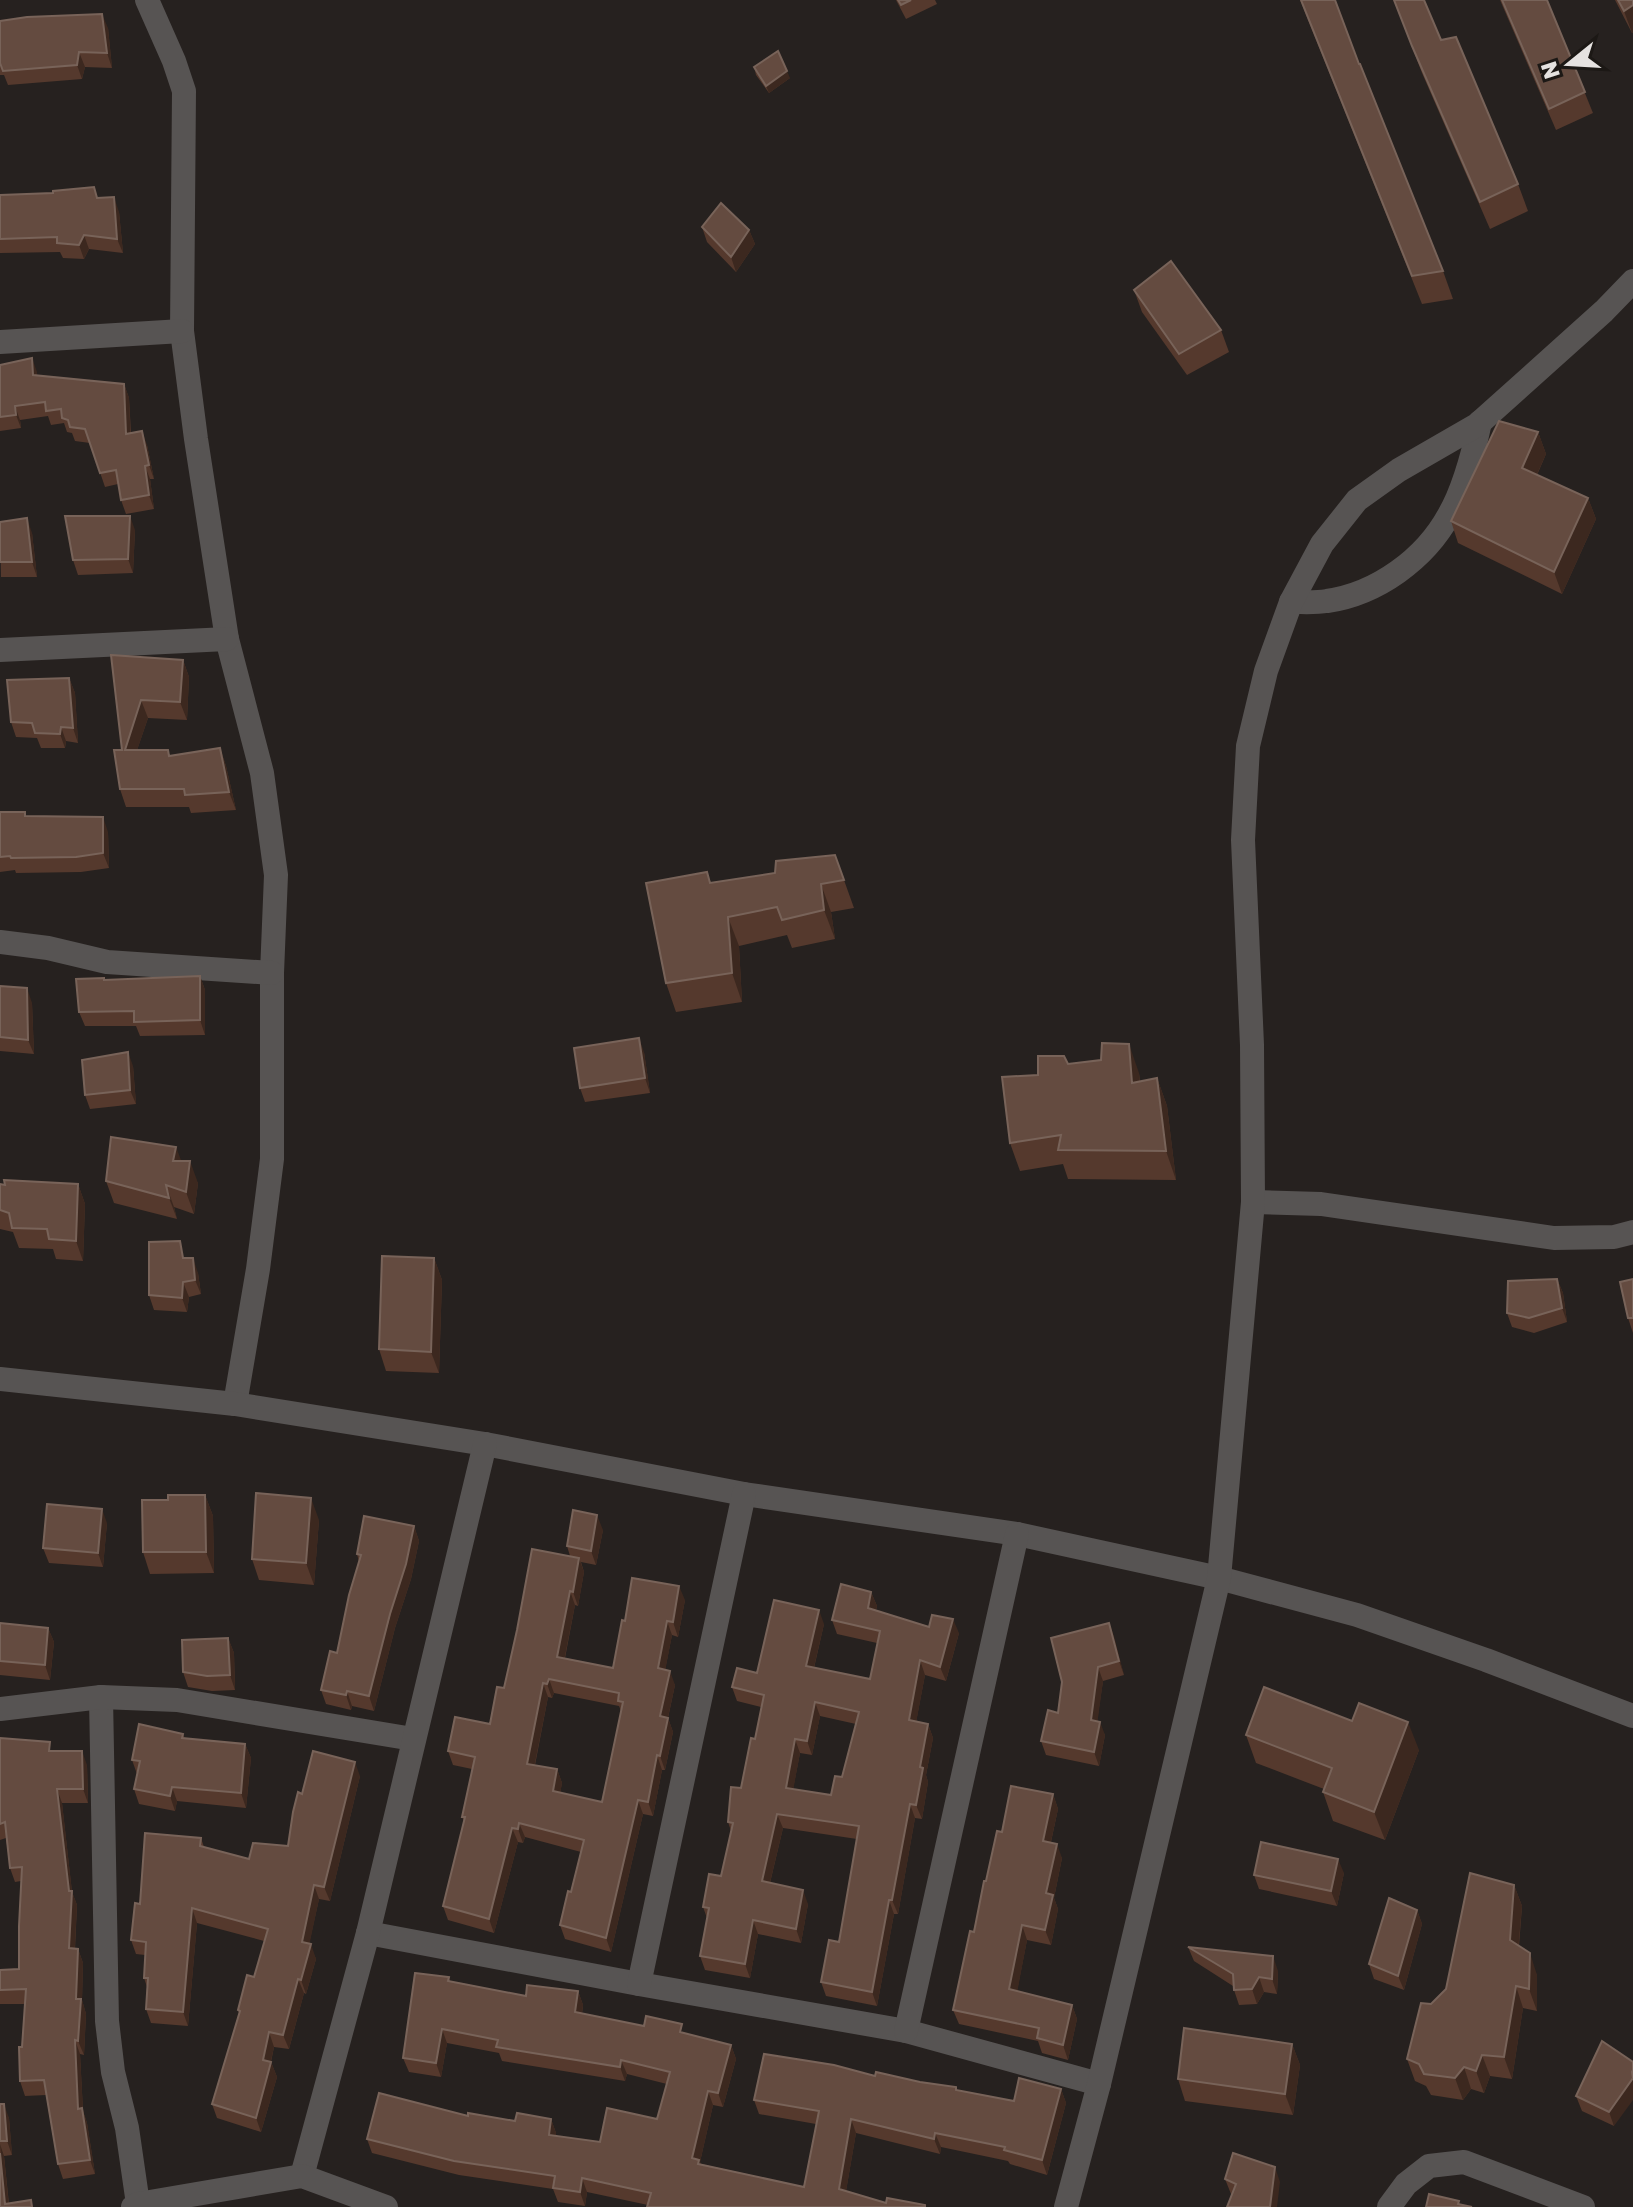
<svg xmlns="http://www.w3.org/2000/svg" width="1633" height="2207" viewBox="0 0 1633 2207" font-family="'Golos Text',sans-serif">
	<rect width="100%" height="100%" fill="#26211f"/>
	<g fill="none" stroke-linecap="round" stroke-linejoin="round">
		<g stroke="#575453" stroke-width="24">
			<polyline points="147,0 174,61 184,91 182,331 196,439 227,639 262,773 276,875 272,973 272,1159 258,1269 235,1404"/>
			<polyline points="0,342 182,331"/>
			<path d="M1291,602C1303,602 1315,603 1327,601C1377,594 1425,559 1449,515C1463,491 1474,450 1480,422"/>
			<polyline points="0,650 227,639"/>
			<polyline points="0,942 48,948 107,962 272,973"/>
			<polyline points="1253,1202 1321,1204 1554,1238 1614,1237 1633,1232"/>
			<polyline points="0,1379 235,1404 485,1444 744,1494 1017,1534 1219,1578 1357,1615 1486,1660 1633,1716"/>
			<polyline points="101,1697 107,2021 113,2072 127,2128 138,2204"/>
			<polyline points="0,1709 101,1697 177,1700 413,1739"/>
			<polyline points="368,1933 639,1984 906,2031 1099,2084"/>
			<polyline points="639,1984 744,1494"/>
			<polyline points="906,2031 1017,1534"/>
			<polyline points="302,2176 368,1933 485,1444"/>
			<polyline points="133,2207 138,2204 302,2176 386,2207"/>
			<polyline points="1066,2207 1099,2084 1219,1578 1253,1202 1252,1045 1243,840 1248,746 1266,671 1291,602 1322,544 1357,500 1399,470 1477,425 1604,311 1633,281"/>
			<polyline points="1389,2207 1406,2184 1429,2166 1464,2162 1583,2207"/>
		</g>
	</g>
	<g fill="#55392d" fill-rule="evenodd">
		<polygon points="896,0 935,0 937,4 906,19"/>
		<polygon points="1300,0 1335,0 1359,64 1443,271 1453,299 1422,304"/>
		<polygon points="1394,0 1424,0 1441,40 1518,184 1528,211 1490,229 1422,73"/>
		<polygon points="1500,0 1547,0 1593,113 1556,130"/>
		<polygon points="1615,0 1633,0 1633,32 1632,33"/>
		<polygon points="0,21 108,28 112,68 85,67 82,79 8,85 4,75 0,75"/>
		<polygon points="754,67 790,78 769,93 756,75"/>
		<polygon points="0,195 98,198 119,212 123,253 89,249 84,259 63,258 60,252 0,253"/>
		<polygon points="702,227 749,230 755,244 736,272 707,242"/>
		<polygon points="1134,290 1221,330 1229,352 1187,375 1142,312"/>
		<polygon points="0,365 37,372 37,375 124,384 129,398 131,433 147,445 154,479 150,479 154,509 126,514 121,500 118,484 105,487 90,443 75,441 72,433 67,432 64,423 51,425 48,416 20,420 21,428 0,431"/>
		<polygon points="1538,432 1546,454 1537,475 1588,498 1596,519 1562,594 1458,543 1451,521"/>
		<polygon points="0,522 32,533 37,577 1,577"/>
		<polygon points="135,530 133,573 78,575 73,560"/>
		<polygon points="111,655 183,660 189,677 187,720 148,718 137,750 170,756 220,748 226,766 236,810 191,813 189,807 126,807 120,789 122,750"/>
		<polygon points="69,678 75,693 78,743 66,741 65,748 41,748 37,738 16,737 11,722"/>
		<polygon points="0,812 108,832 109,868 81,872 16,873 15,870 0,872"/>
		<polygon points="835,855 854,908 831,912 835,939 792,948 787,935 739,946 742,1002 676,1012 666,983 711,883 775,873"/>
		<polygon points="200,976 205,990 205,1035 140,1036 136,1026 85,1026 79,1012 105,980"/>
		<polygon points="0,986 32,1003 34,1054 0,1051"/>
		<polygon points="644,1052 650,1093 585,1102 580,1088"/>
		<polygon points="1068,1064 1139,1073 1140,1081 1157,1078 1167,1106 1176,1180 1068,1179 1063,1164 1020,1171 1010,1143 1038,1075"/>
		<polygon points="133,1066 136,1104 90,1109 85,1095"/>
		<polygon points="181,1161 198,1183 194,1214 174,1207 177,1219 114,1203 106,1181"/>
		<polygon points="0,1184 78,1184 85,1204 83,1261 56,1259 53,1249 19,1248 13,1232 0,1229"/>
		<polygon points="185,1258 198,1273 201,1294 189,1297 187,1312 154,1310 149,1295"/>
		<polygon points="434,1258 442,1280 439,1373 386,1371 379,1349"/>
		<polygon points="1557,1279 1563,1293 1567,1322 1534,1333 1512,1327 1507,1313"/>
		<polygon points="1633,1279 1633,1333 1628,1318"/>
		<polygon points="205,1495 213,1516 214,1573 150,1574 143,1552"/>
		<polygon points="319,1520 314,1585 259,1580 252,1559"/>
		<polygon points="107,1523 103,1567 49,1563 43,1548"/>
		<polygon points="414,1526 419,1541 411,1579 395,1628 374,1711 352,1706 351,1710 326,1704 321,1690 337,1653 359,1562 357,1554"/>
		<path d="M603,1530L596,1565L581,1562L584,1572L578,1606L575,1605L565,1658L613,1668L625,1621L685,1600L678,1637L672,1635L665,1670L675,1685L668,1718L673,1732L665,1770H662L653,1816L643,1814L611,1952L565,1939L560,1925L571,1892L581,1852L525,1837L523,1843L518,1842L494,1933L448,1920L443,1906L464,1821L462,1817L472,1769L453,1765L448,1751L490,1724L570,1556L567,1546ZM554,1693L619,1706L621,1711L602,1802L560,1793L562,1783L557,1769L535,1765L548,1697L552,1698Z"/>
		<path d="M871,1592L877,1606L876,1610L929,1627L959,1633L946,1681L925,1675L916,1722L928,1724L933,1738L926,1775L928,1782L922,1819L915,1818L898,1914H894L877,2006L826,1996L821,1982L839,1942L857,1839L783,1828L770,1883L808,1904L801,1943L758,1934L750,1978L705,1970L700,1956L707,1918L703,1907L721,1876L731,1831L728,1822L741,1788L755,1739L761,1707L737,1701L732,1687L757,1673L824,1624L814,1668L870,1679L877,1643L837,1634L832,1620ZM820,1716L856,1724L842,1777L831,1795L793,1789L800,1753L812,1755Z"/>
		<polygon points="0,1623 48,1628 54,1642 50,1680 0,1675"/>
		<polygon points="1109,1623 1124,1675 1103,1681 1097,1721 1105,1735 1099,1766 1046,1755 1041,1741"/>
		<polygon points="228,1638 234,1653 235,1690 212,1691 188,1687 183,1672"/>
		<polygon points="183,1734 185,1739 245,1744 251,1758 246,1808 177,1801 175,1811 139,1804 134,1789 137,1774 132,1760"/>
		<polygon points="1246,1735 1419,1750 1385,1840 1333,1821 1323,1792 1324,1789 1256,1763"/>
		<polygon points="0,1738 53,1751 87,1765 88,1803 62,1803 72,1892 77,1905 75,1949 78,1949 83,1963 82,2000 86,2014 84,2055 80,2054 83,2111 87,2123 95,2174 63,2179 58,2164 46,2095 25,2096 20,2081 25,2004 0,2004 0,1970 19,1969 21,1881 15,1882 10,1868 6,1838 0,1840"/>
		<polygon points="360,1776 330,1901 319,1899 309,1944 316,1959 306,1994 304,1993 289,2049 274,2047 271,2062 277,2077 261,2132 217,2118 212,2104 239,2013 238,2010 254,1977 264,1941 197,1923 188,2026 151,2023 146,2009 147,1987 144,1978 145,1955 136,1954 131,1940 140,1904 201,1838 204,1847 249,1859 288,1846 302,1794"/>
		<polygon points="1053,1794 1058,1809 1051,1842 1062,1858 1054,1898 1058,1909 1051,1945 1027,1940 1017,1991 1072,2005 1077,2019 1068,2060 1042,2053 1038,2041 959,2024 953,2010 986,1881 1002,1832"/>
		<polygon points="1344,1873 1337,1906 1259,1889 1254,1875"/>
		<polygon points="1514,1885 1522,1906 1519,1946 1537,1975 1537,2011 1523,2008 1512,2079 1490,2076 1484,2093 1471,2089 1463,2100 1431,2095 1426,2086 1415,2081 1407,2059 1431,2004 1446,1989"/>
		<polygon points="1417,1910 1422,1924 1404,1990 1374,1979 1369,1964"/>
		<polygon points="1188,1947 1278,1971 1277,1994 1264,1992 1257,2004 1239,2005 1234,1990 1233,1986 1194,1961"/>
		<polygon points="449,1977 450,1981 526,1996 578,1991 583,2005 582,2014 644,2026 685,2033 731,2045 736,2059 723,2107 713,2105 700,2162 701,2164 804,2187 816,2124 759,2114 754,2100 875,2076 1014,2101 1061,2089 1066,2103 1047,2175 1010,2164 1008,2161 941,2147 940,2154 856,2133 846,2191 886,2203 925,2205 926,2207 647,2207 648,2205 587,2192 585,2206 558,2202 553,2189 459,2175 372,2153 367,2139 468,2116 515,2121 551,2119 556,2133 556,2136 600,2142 657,2119 667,2084 627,2074 625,2081 502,2061 499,2053 447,2043 441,2077 409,2072 403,2058"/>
		<polygon points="1602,2041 1614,2126 1582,2111 1576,2096"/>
		<polygon points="1292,2044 1300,2065 1293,2115 1185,2101 1178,2079"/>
		<polygon points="0,2104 9,2118 12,2155 4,2156 9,2204 31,2200 33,2207 0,2207"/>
		<polygon points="1225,2179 1280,2182 1232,2195 1231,2194"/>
	</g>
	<g fill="#3c281f">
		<polygon points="1633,5 1633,32 1632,33 1624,11"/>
		<polygon points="102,14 108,28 112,68 107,53"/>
		<polygon points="79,52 85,67 82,79 77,65"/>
		<polygon points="787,71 790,78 769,93 766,86"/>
		<polygon points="114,197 119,212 123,253 117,239"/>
		<polygon points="749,230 755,244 736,272 731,257"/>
		<polygon points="84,235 89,249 84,259 79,245"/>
		<polygon points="32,358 37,372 38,389 33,375"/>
		<polygon points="124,384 129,398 131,448 126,434"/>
		<polygon points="15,406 20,420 21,428 16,415"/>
		<polygon points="142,431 147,445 154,479 149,465"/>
		<polygon points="1538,432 1546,454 1530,490 1522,468"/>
		<polygon points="145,466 150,479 154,509 149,495"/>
		<polygon points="1588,498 1596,519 1562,594 1554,572"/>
		<polygon points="130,516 135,530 133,573 128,559"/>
		<polygon points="27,518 32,533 37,577 32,562"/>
		<polygon points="183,660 189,677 187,720 180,702"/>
		<polygon points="69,678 75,693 78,743 73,728"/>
		<polygon points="141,700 148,718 131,768 125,750"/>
		<polygon points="61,727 66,741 65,748 60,734"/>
		<polygon points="220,748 226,766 236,810 229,792"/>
		<polygon points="103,817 108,832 109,868 103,853"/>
		<polygon points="821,884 831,912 835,939 824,910"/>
		<polygon points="728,917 739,946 742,1002 732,973"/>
		<polygon points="200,976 205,990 205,1035 200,1020"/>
		<polygon points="27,988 32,1003 34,1054 28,1040"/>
		<polygon points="639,1038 644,1052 650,1093 645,1078"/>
		<polygon points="1129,1044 1139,1073 1142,1111 1132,1083"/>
		<polygon points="128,1052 133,1066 136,1104 130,1090"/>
		<polygon points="1157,1078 1167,1106 1176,1180 1166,1151"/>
		<polygon points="176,1147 184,1168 173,1161"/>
		<polygon points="190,1161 198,1183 194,1214 186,1192"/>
		<polygon points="78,1184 85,1204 83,1261 76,1241"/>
		<polygon points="166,1185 174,1207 177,1219 169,1198"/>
		<polygon points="193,1258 198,1273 201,1294 195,1280"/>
		<polygon points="434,1258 442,1280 439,1373 431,1352"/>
		<polygon points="1557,1279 1563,1293 1567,1322 1562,1308"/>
		<polygon points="183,1282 189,1297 187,1312 182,1298"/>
		<polygon points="205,1495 213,1516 214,1573 206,1552"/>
		<polygon points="311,1498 319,1520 314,1585 306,1563"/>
		<polygon points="102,1509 107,1523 103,1567 98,1553"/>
		<polygon points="597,1515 603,1530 596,1565 591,1551"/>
		<polygon points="414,1526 419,1541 411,1579 395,1628 374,1711 369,1696"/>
		<polygon points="579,1558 584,1572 578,1606 573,1592"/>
		<polygon points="679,1586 685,1600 678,1637 673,1622"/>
		<polygon points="570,1591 575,1605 562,1671 557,1657"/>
		<polygon points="871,1592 877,1606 873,1622 868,1608"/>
		<polygon points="819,1610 824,1624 811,1680 806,1666"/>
		<polygon points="953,1619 959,1633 946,1681 940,1667"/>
		<polygon points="667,1621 672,1635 663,1682 658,1668"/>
		<polygon points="1109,1623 1114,1636 1124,1675 1119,1661"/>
		<polygon points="48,1628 54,1642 50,1680 45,1665"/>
		<polygon points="228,1638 234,1653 235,1690 230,1675"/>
		<polygon points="920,1660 925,1675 914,1734 909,1720"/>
		<polygon points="1098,1667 1103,1681 1096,1733 1091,1720"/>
		<polygon points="670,1671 675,1685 667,1722 668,1718 673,1732 665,1770 660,1756 660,1716"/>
		<polygon points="549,1679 554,1693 552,1698 547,1684"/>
		<polygon points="543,1683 548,1697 532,1778 527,1764"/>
		<polygon points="347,1691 352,1706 351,1710 346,1695"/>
		<polygon points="815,1702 820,1716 812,1755 807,1741"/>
		<polygon points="1100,1722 1105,1735 1099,1766 1094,1752"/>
		<polygon points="1408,1722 1419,1750 1385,1840 1374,1812"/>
		<polygon points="928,1724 933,1738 926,1775 928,1782 922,1819 916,1805 920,1767"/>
		<polygon points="795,1739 800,1753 791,1802 786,1788"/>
		<polygon points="245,1744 251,1758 246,1808 241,1793"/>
		<polygon points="82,1751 87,1765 88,1803 83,1789"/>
		<polygon points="657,1755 662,1770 653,1816 648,1802"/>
		<polygon points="355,1762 360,1776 330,1901 324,1887"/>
		<polygon points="557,1769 562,1783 558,1806 553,1791"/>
		<polygon points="172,1787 177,1801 175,1811 170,1796"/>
		<polygon points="57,1789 62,1803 72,1892 77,1905 74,1963 69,1948 69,1891"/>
		<polygon points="1053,1794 1058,1809 1048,1855 1043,1841"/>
		<polygon points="638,1800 643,1814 611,1952 606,1938"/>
		<polygon points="910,1804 915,1818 898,1914 892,1900"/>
		<polygon points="777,1814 783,1828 767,1895 762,1881"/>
		<polygon points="519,1823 525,1837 523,1843 518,1829"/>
		<polygon points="512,1828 518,1842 494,1933 489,1919"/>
		<polygon points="1057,1844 1062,1858 1054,1898 1058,1909 1051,1945 1045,1930 1046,1893"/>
		<polygon points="1338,1859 1344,1873 1337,1906 1331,1891"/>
		<polygon points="314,1885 319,1899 307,1956 302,1942"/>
		<polygon points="1514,1885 1522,1906 1517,1962 1510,1940"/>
		<polygon points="803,1890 808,1904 801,1943 796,1929"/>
		<polygon points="889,1900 894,1914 877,2006 872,1992"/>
		<polygon points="192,1908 197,1923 188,2026 183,2012"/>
		<polygon points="1417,1910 1422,1924 1404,1990 1398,1976"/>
		<polygon points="753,1920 758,1934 750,1978 745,1964"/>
		<polygon points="1022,1925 1027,1940 1015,2004 1009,1989"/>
		<polygon points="311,1944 316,1959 306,1994 301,1980"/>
		<polygon points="78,1949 83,1963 82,2000 86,2014 84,2055 78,2041 76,1999"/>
		<polygon points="1530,1953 1537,1975 1537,2011 1529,1989"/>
		<polygon points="1273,1956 1278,1971 1277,1994 1272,1979"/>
		<polygon points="1259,1977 1264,1992 1257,2004 1252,1989"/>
		<polygon points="298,1979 304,1993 289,2049 283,2035"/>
		<polygon points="1516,1986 1523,2008 1512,2079 1504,2057"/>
		<polygon points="578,1991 583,2005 580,2027 575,2012"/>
		<polygon points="1072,2005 1077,2019 1068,2060 1063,2045"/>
		<polygon points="442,2029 447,2043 441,2077 436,2063"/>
		<polygon points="269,2032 274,2047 268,2074 263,2060"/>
		<polygon points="75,2040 80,2054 83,2111 87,2123 95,2174 90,2160 78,2109"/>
		<polygon points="1292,2044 1300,2065 1293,2115 1285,2094"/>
		<polygon points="731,2045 736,2059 723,2107 718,2093"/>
		<polygon points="1482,2055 1490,2076 1484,2093 1476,2071"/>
		<polygon points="621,2060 627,2074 625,2081 620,2067"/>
		<polygon points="271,2062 277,2077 261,2132 256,2118"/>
		<polygon points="1464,2067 1471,2089 1463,2100 1455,2078"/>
		<polygon points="1633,2078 1633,2100 1614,2126 1609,2112"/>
		<polygon points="1061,2089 1066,2103 1047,2175 1042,2160"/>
		<polygon points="708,2091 713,2105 700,2162 704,2175 692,2158"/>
		<polygon points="4,2104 9,2118 12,2155 7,2141"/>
		<polygon points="551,2119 556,2133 554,2149 549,2135"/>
		<polygon points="851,2119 856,2133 844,2203 839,2189"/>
		<polygon points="935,2133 941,2147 940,2154 934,2139"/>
		<polygon points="0,2144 4,2156 9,2207 5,2204"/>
		<polygon points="1275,2167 1280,2182 1277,2207 1270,2207"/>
		<polygon points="582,2178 587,2192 585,2206 580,2192"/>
	</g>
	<g fill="#644b40" stroke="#786359" stroke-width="2" fill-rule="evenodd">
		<polygon points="898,0 911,0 901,5"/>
		<polygon points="1301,0 1335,0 1359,64 1360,64 1443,271 1412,276"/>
		<polygon points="1394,0 1424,0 1441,40 1456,37 1518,184 1480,202 1412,46"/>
		<polygon points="1502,0 1547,0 1585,92 1549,109"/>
		<polygon points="1618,0 1633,0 1633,5 1624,11"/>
		<polygon points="102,14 107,53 79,52 77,65 3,71 0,63 0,21 27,17"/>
		<polygon points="778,51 787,71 766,86 754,67"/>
		<polygon points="94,187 97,198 114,197 117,239 84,235 79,245 57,243 57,237 0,239 0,195 53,193 53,191"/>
		<polygon points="721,203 749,230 731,257 702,227"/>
		<polygon points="1171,261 1221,330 1179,354 1134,290"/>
		<polygon points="32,358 33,375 124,384 126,434 142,431 149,465 145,466 149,495 121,500 116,470 100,473 85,429 70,427 68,420 62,418 61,409 46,411 45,402 15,406 16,415 0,417 0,365"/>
		<polygon points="1499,421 1538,432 1522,468 1588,498 1554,572 1451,521"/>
		<polygon points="65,516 130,516 128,559 73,560"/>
		<polygon points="27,518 32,562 0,562 0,522"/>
		<polygon points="111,655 183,660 180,702 141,700 125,750 168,750 169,756 220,748 229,792 185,795 184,789 120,789 114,750 122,750"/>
		<polygon points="69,678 73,728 61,727 60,734 35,733 32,723 11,722 7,680"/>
		<polygon points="0,812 25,812 25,816 103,817 103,853 76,857 11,858 10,856 0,857"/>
		<polygon points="835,855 844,880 821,884 824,910 782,920 777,907 728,917 732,973 666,983 646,883 707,872 710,883 775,873 776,861"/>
		<polygon points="200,976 200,1020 134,1022 134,1011 79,1012 76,979 104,978 104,980"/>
		<polygon points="0,986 27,988 28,1040 0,1037"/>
		<polygon points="639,1038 645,1078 580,1088 574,1048"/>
		<polygon points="1102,1043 1129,1044 1132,1083 1157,1078 1166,1151 1058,1150 1061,1135 1010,1143 1002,1077 1038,1075 1038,1056 1064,1056 1068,1064 1101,1060"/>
		<polygon points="128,1052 130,1090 85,1095 82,1060"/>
		<polygon points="111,1137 176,1147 173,1161 190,1161 186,1192 166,1185 169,1198 106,1181"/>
		<polygon points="4,1180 78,1184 76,1241 49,1239 47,1229 12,1228 9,1213 0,1210 0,1184 5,1185"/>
		<polygon points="180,1241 183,1258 193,1258 195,1280 183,1282 182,1298 149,1295 149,1242"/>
		<polygon points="382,1256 434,1258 431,1352 379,1349"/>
		<polygon points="1557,1279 1562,1308 1529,1318 1507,1313 1508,1281"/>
		<polygon points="1633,1279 1633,1318 1628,1318 1620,1282"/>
		<polygon points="256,1493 311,1498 306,1563 252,1559"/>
		<polygon points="168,1495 205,1495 206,1552 143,1552 142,1500 168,1500"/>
		<polygon points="47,1504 102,1509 98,1553 43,1548"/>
		<polygon points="573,1510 597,1515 591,1551 567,1546"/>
		<polygon points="364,1516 414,1526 406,1564 390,1614 369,1696 347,1691 346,1695 321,1690 330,1651 337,1653 349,1595 361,1555 357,1554"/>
		<path d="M532,1549L579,1558L573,1592L570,1591L557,1657L613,1668L622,1620L625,1621L632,1578L679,1586L673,1622L667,1621L658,1668L670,1671L660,1716L668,1718L660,1756L657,1755L648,1802L638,1800L606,1938L560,1925L568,1891L571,1892L584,1840L519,1823L518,1829L512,1828L489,1919L443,1906L465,1817H462L475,1757L448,1751L455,1717L490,1724L497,1687L504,1688L517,1630ZM549,1679L619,1693L618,1701L623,1702L602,1802L553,1791L557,1769L527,1764L543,1683L547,1684Z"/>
		<path d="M841,1584L871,1592L868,1608L929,1627L932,1615L953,1619L940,1667L920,1660L909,1720L928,1724L920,1767L923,1768L916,1805L910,1804L892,1900H889L872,1992L821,1982L829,1940L839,1942L859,1826L777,1814L762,1881L803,1890L796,1929L753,1920L745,1964L700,1956L709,1908L703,1907L709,1874L721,1876L733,1823L728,1822L731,1787L741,1788L751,1738L755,1739L764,1695L732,1687L737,1668L757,1673L774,1600L819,1610L806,1666L870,1679L880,1631L832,1620ZM815,1702L859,1712L842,1777L835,1776L831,1795L786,1788L795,1739L807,1741Z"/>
		<polygon points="0,1623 48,1628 45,1665 0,1661"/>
		<polygon points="1109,1623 1119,1661 1098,1667 1091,1720 1100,1722 1094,1752 1041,1741 1048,1710 1058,1713 1062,1682 1051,1638"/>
		<polygon points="228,1638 230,1675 207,1676 183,1672 182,1640"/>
		<polygon points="1264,1687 1352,1721 1359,1703 1408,1722 1374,1812 1323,1792 1332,1768 1246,1735"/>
		<polygon points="139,1724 183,1734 182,1738 245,1744 241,1793 172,1787 170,1796 134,1789 140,1761 132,1760"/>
		<polygon points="0,1738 50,1742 49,1751 82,1751 83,1789 57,1789 69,1891 72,1891 69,1948 78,1949 76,1999 81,1999 78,2041 75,2040 78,2109 82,2108 90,2160 58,2164 44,2080 20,2081 19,2047 22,2047 26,1989 0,1990 0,1970 19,1969 19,1926 22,1867 10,1868 5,1822 0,1824"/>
		<polygon points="313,1751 355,1762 324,1887 314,1885 302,1942 311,1944 301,1980 298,1979 283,2035 269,2032 263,2060 271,2062 256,2118 212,2104 240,2011 238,2010 247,1975 254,1977 268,1929 192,1908 183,2012 146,2009 148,1978 144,1978 146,1942 131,1940 135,1903 140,1904 145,1833 201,1838 200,1846 249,1859 253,1843 288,1846 293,1812 298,1792 302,1794"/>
		<polygon points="1011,1786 1053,1794 1043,1841 1057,1844 1046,1893 1053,1895 1045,1930 1022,1925 1009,1989 1072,2005 1063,2045 1037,2038 1039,2028 953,2010 970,1931 974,1932 984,1881 986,1881 997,1831 1002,1832"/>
		<polygon points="1261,1842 1338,1859 1331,1891 1254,1875"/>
		<polygon points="1470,1873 1514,1885 1510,1940 1530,1953 1529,1989 1516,1986 1504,2057 1482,2055 1476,2071 1464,2067 1455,2078 1424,2074 1419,2064 1407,2059 1421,2003 1431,2004 1446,1989"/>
		<polygon points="1389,1898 1417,1910 1398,1976 1369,1964"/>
		<polygon points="1188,1947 1273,1956 1272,1979 1259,1977 1252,1989 1234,1990 1233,1974"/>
		<polygon points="415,1973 449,1977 448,1981 526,1996 527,1985 578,1991 575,2012 644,2026 646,2016 682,2024 680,2032 731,2045 718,2093 708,2091 692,2158 699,2160 698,2164 804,2187 819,2111 754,2100 764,2054 834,2065 875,2076 876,2072 920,2082 956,2087 956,2090 1014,2101 1019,2078 1061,2089 1042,2160 1004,2150 1005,2147 935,2133 934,2139 851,2119 839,2189 886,2203 887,2198 925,2205 925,2207 647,2207 651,2193 582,2178 580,2192 553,2188 555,2176 454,2161 367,2139 379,2093 468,2116 468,2113 515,2121 517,2113 551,2119 549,2135 600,2142 607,2108 657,2119 670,2072 621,2060 620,2067 496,2047 498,2040 442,2029 436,2063 403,2058"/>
		<polygon points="1184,2028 1292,2044 1285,2094 1178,2079"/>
		<polygon points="1602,2041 1633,2062 1633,2070 1632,2072 1633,2078 1609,2112 1576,2096"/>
		<polygon points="0,2104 4,2104 7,2141 0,2141"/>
		<polygon points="0,2153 5,2204 31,2200 32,2207 0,2207"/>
		<polygon points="1233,2153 1275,2167 1270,2207 1227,2207 1236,2184 1225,2179"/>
		<polygon points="1429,2194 1459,2201 1458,2204 1472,2207 1426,2207"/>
	</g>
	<g transform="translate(1569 64) rotate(252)" stroke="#1c1815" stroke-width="6" paint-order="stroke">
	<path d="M0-6L14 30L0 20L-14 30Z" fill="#e5e2e0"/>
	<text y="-12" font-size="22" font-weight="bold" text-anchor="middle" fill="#e5e2e0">N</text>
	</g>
</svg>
